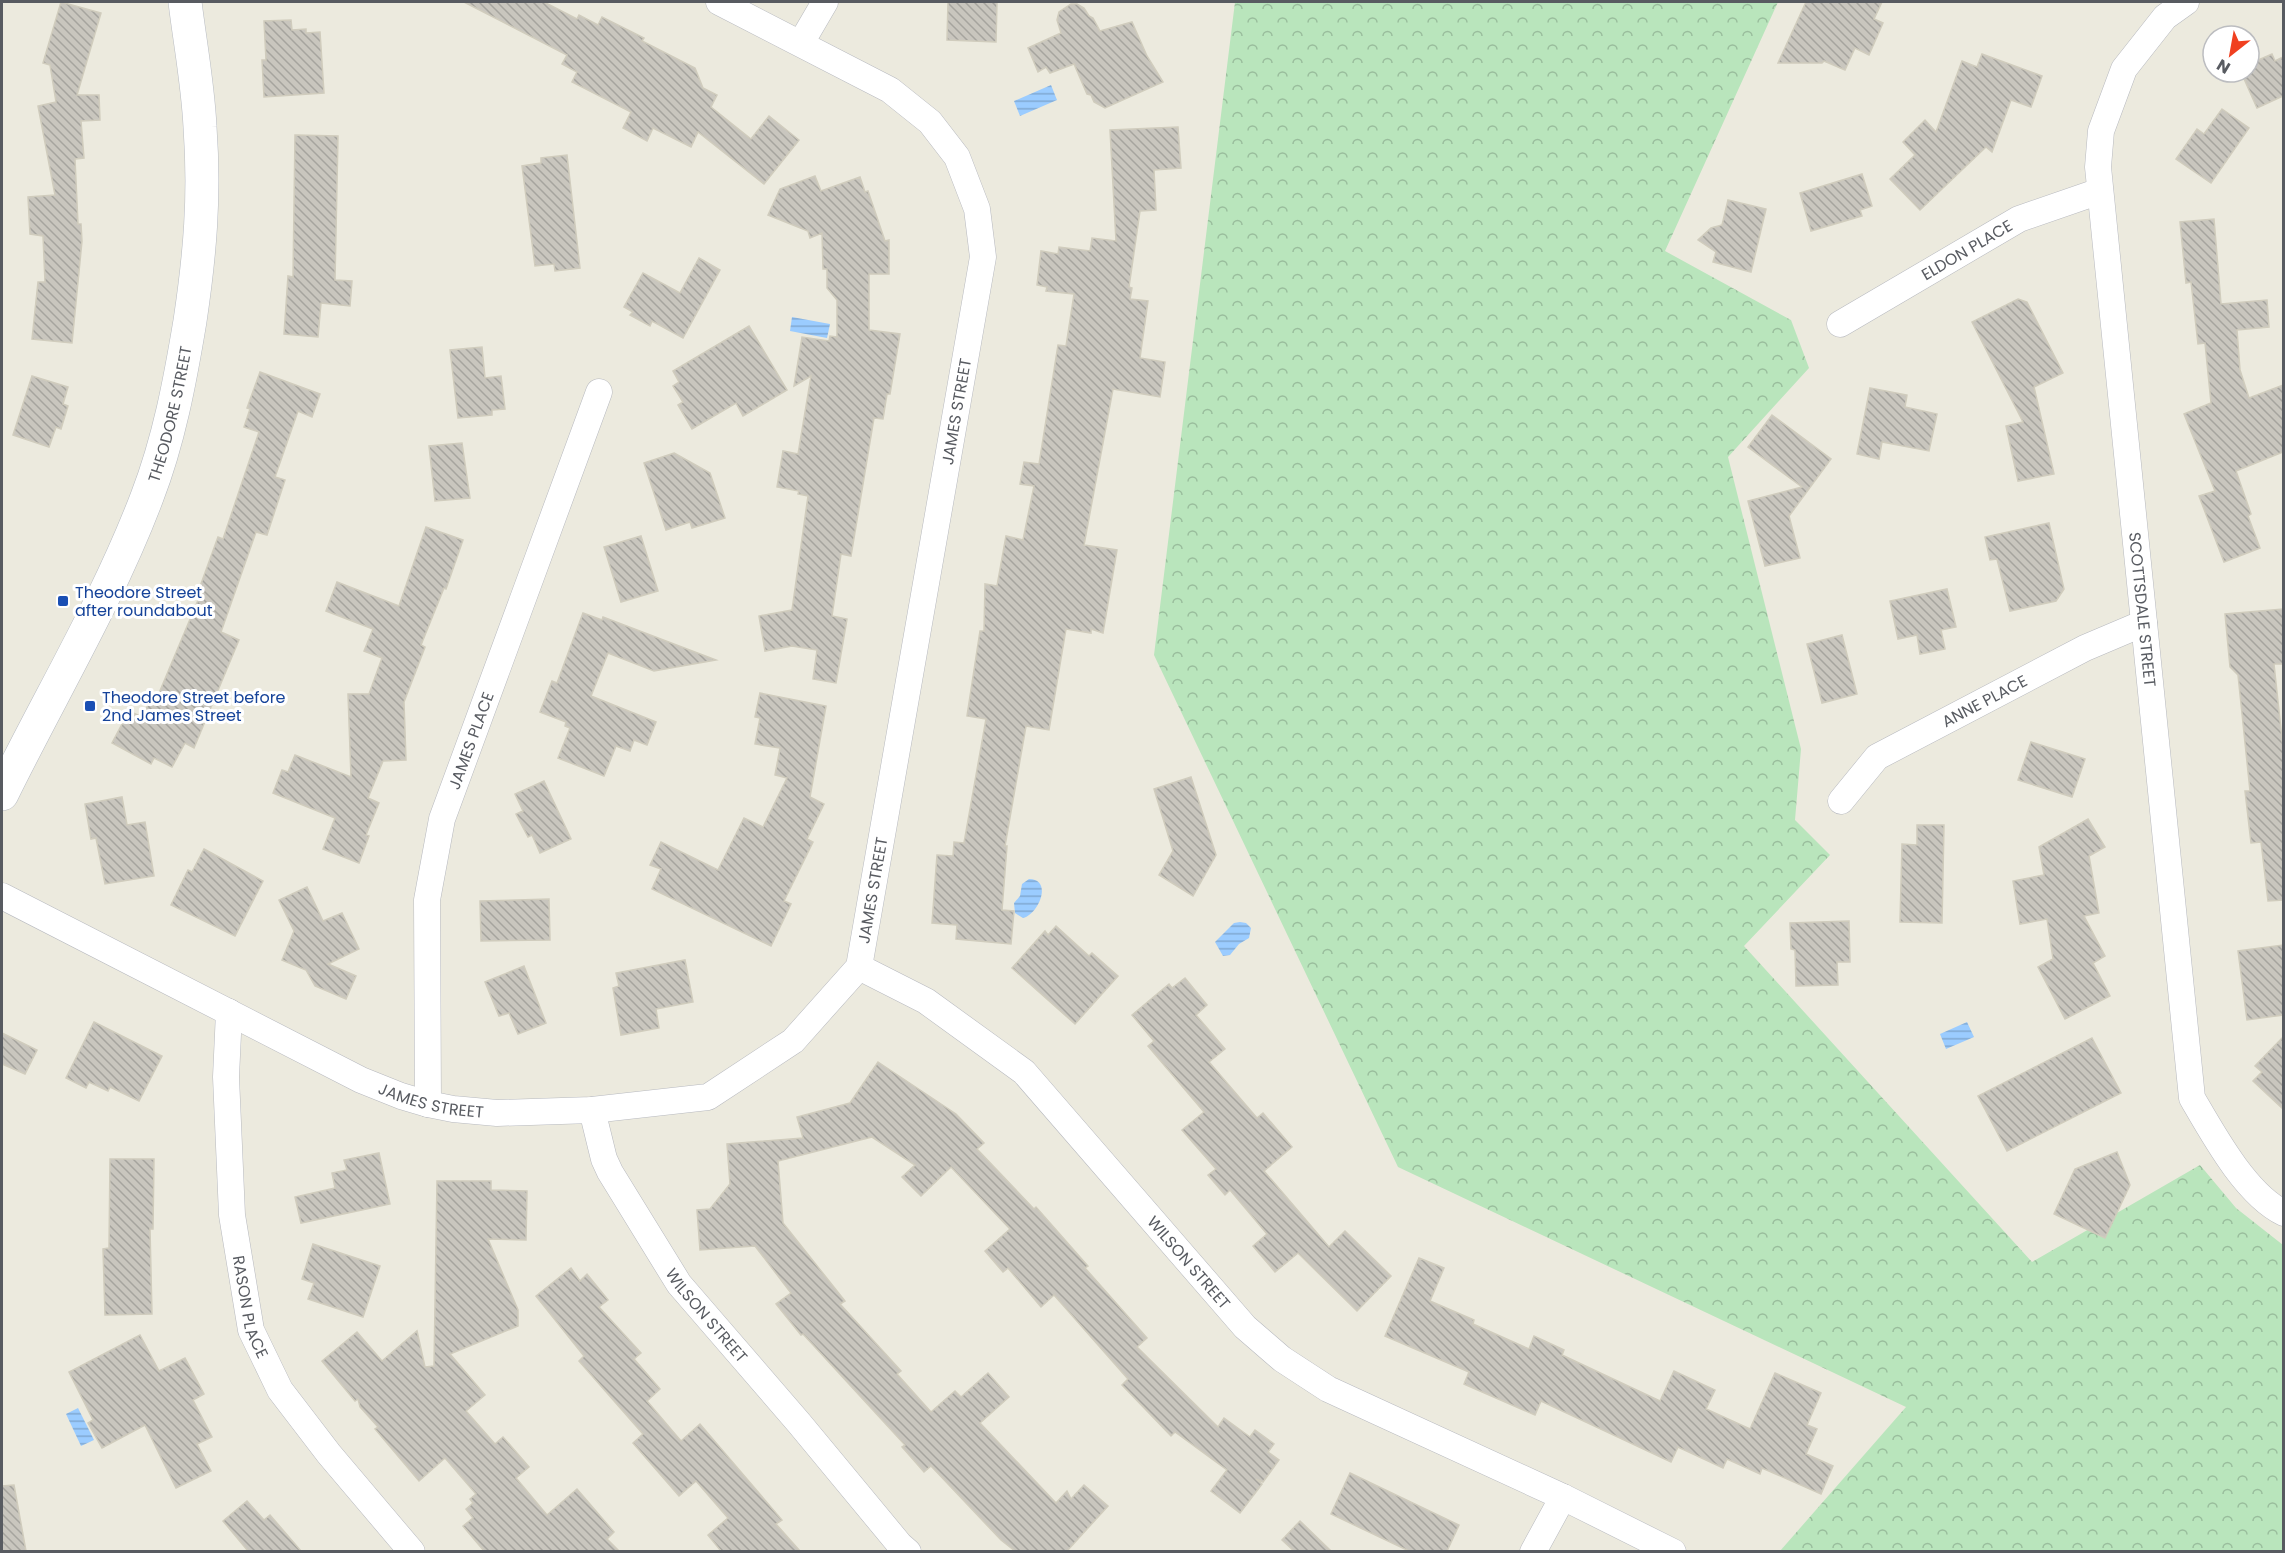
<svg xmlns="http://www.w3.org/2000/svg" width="2285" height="1553" viewBox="0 0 2285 1553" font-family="Poppins,sans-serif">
	<defs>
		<pattern id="forest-crowns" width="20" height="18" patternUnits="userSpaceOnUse" patternTransform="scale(1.5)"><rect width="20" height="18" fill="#b9e5bc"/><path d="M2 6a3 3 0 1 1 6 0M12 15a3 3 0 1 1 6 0" fill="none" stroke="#99bd9c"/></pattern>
		<pattern id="water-rules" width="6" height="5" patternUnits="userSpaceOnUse" patternTransform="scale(1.5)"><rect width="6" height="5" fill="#9bccff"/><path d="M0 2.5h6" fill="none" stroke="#81a9d2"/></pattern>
		<pattern id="building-back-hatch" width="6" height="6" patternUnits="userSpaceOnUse" patternTransform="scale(1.5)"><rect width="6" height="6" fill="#c9c6be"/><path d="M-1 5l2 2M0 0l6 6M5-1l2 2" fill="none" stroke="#a6a49e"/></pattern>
	</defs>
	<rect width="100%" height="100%" fill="#eceade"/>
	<polygon fill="url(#forest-crowns)" points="1235,2 1778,2 1665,251 1791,320 1809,368 1728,457 1801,749 1795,820 1830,855 1744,946 2032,1262 2200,1165 2236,1208 2283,1245 2283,1551 1780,1551 1906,1407 1398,1167 1154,655"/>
	<g fill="url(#water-rules)">
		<polygon points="1051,85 1057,100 1020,116 1014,101"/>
		<polygon points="792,317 830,324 827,338 790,331"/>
		<path d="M1029,879C1053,879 1039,914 1023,918L1015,913L1014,903L1020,896L1022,884Z"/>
		<polygon points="1240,922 1246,923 1251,928 1249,938 1239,944 1230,955 1223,956 1215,942 1234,923"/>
		<polygon points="1967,1022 1974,1037 1946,1049 1940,1034"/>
		<polygon points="78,1408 94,1440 81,1446 66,1414"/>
	</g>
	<g fill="url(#building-back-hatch)" stroke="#d0ccbd" stroke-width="1.5">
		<polygon points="61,2 101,13 77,95 99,95 100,120 81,121 84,158 75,159 78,224 81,224 82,241 72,343 32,339 38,282 45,282 43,236 30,234 28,197 55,195 38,106 56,102 50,65 43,63"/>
		<polygon points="464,2 544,2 577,19 579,15 598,25 602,17 644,38 642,41 695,68 703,88 717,95 711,107 751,139 769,116 799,140 764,184 698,132 691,147 653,128 647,141 623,128 631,112 572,82 577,72 562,64 567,55"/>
		<polygon points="948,2 997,2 996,42 947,40"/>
		<polygon points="1806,2 1882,2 1874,19 1883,23 1869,55 1855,48 1845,70 1824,61 1822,63 1778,63"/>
		<polygon points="1071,4 1077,4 1084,8 1089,16 1093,18 1100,31 1132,22 1147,56 1163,82 1105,108 1094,102 1091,95 1087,94 1074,64 1050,73 1046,67 1038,72 1028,48 1061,33 1057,20 1059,12"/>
		<polygon points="291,20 292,30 306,29 306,33 320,32 324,93 264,97 262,60 266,60 264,21"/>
		<polygon points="1982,54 2042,76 2031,107 2011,100 1992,152 1986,147 1920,210 1890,179 1915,155 1903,142 1925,120 1936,132 1962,61 1977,67"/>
		<polygon points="2272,54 2275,61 2283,57 2283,96 2257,108 2241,72 2249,72 2249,64"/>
		<polygon points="2222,109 2249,128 2211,183 2176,159 2197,129 2204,134"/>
		<polygon points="1178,127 1181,168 1154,170 1156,210 1140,211 1129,287 1132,288 1130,299 1148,301 1140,358 1165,362 1160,397 1113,389 1084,545 1117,550 1103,633 1091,629 1091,633 1066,629 1049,730 1026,726 1005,846 1007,846 1002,910 1014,911 1011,944 956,939 957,925 932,923 937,855 953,856 954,842 964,843 986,719 967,716 980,631 984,631 985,584 997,586 1006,536 1023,540 1034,486 1020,484 1024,462 1039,464 1058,345 1066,346 1074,294 1046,291 1047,287 1037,285 1041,251 1058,254 1059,247 1090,251 1092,238 1116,241 1110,130"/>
		<polygon points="295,135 338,136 335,280 352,281 350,306 321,303 318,337 284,334 288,276 293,277"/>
		<polygon points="567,155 580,268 555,271 554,264 535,266 522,166 541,163 541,158"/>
		<polygon points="1862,174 1872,206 1860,210 1862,216 1811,231 1800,193"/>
		<polygon points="815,176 821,191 860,177 865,192 868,191 885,241 889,240 889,274 869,274 869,330 900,334 890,394 887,394 883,419 874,418 851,556 841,554 832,616 847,619 836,683 813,679 817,650 792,646 765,651 759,616 792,610 808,496 798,494 799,491 777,487 783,451 798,454 811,376 794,386 802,337 829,341 830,336 837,337 837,300 827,288 827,269 823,269 822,233 810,238 808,231 768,215 780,189"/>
		<polygon points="1728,200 1766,209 1751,272 1713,262 1716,252 1698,240 1711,228 1722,225"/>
		<polygon points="2214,219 2221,304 2267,300 2269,327 2237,330 2240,370 2249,398 2283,385 2283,452 2236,471 2251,514 2248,516 2260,548 2224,562 2199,496 2215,491 2184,414 2211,403 2205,343 2198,344 2191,282 2186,283 2180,222"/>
		<polygon points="699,258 720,270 683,338 652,321 650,326 630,315 633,312 624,307 643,273 680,293"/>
		<polygon points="2018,299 2027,302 2063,373 2034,387 2054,474 2018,481 2006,426 2023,422 1972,322"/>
		<polygon points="749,326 787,390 743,416 736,403 692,429 678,405 683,402 673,386 679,382 673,371"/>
		<polygon points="482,347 485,378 501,376 505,409 492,410 492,415 458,418 450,350"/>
		<polygon points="260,372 320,394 312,417 298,411 275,477 285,480 267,535 256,532 221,632 239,640 194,748 185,743 172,767 154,758 151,764 112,743 129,711 142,717 149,703 154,705 201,593 198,592 218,537 223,539 259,432 244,427 250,409 247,408"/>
		<polygon points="32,376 68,387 63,404 68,406 61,429 56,427 49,447 13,435"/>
		<polygon points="1870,388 1907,395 1905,407 1937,414 1929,451 1882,442 1879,459 1857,454"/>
		<polygon points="1772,415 1831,459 1789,516 1800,558 1765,566 1748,501 1802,487 1748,447"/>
		<polygon points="462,443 470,498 435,501 429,446"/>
		<polygon points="674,453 710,473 725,518 692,528 690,522 666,530 644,463"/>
		<polygon points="2049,523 2064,589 2056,601 2010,611 1997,559 1990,560 1985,537"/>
		<polygon points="426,527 463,540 446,589 444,588 421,645 425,647 404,702 406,760 383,761 368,798 379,803 366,835 369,836 359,863 323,849 335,818 273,793 282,770 288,772 295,755 351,777 348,694 369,694 382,658 364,651 373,629 326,611 337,582 399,606"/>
		<polygon points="641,536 658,591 621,602 604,547"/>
		<polygon points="1947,589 1956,627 1941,630 1945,649 1920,654 1917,635 1898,639 1890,601"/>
		<polygon points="2283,609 2283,664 2274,664 2283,748 2283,900 2268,901 2261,842 2251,843 2245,791 2250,791 2238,675 2230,667 2225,614"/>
		<polygon points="583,613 602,620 603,617 716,660 654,671 608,653 591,696 656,722 647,745 634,740 630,751 616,746 604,776 558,758 570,728 565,726 566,722 540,712 552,681 557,683"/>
		<polygon points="1842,635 1857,694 1822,703 1807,644"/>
		<polygon points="760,693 826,706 810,797 824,804 807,839 813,842 784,901 791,904 771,946 652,889 661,869 650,865 661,842 718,870 744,818 763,827 787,778 775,775 780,748 755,744 760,718 755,717"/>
		<polygon points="2031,742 2085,759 2072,797 2018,780"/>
		<polygon points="1191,777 1216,855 1193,896 1159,875 1173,851 1154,789"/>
		<polygon points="544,781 571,839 540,853 532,835 528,837 516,814 523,811 515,794"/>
		<polygon points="122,797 127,825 145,822 154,876 105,884 96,838 91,839 85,804"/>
		<polygon points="2088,819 2105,847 2089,856 2099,913 2084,916 2105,956 2093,963 2110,996 2065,1019 2038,967 2053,959 2047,919 2020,924 2013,881 2044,875 2039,847"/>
		<polygon points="1917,825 1944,825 1942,923 1900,922 1902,844 1917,845"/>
		<polygon points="204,849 263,881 235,936 171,905 188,870 192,872"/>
		<polygon points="307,887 323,921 342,913 359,949 328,964 356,976 346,999 315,986 306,970 282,960 294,931 279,900"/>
		<polygon points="549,899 550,940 481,941 480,901"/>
		<polygon points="1849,921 1850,962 1837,962 1838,985 1796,986 1795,950 1791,949 1790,923"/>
		<polygon points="1056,926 1089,956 1092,953 1118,976 1075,1024 1012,968 1045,931 1048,935"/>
		<polygon points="2283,945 2283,1015 2247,1020 2238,951"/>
		<polygon points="685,960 693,1002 656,1009 659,1028 621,1035 613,988 619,986 616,973"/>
		<polygon points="524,966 546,1023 518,1034 509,1013 499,1016 485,982"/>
		<polygon points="1185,978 1207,1005 1196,1015 1225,1049 1209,1062 1257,1118 1263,1113 1292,1147 1264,1171 1329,1247 1345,1231 1391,1276 1357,1311 1298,1253 1275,1272 1253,1246 1267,1234 1230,1190 1225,1195 1208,1175 1216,1169 1182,1130 1204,1112 1148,1046 1154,1041 1132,1015 1169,984 1172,988"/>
		<polygon points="94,1022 162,1056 139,1101 110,1087 108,1091 89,1082 86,1088 66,1078"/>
		<polygon points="2,1033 37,1050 25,1074 2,1064"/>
		<polygon points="2283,1037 2283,1109 2253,1081 2262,1072 2255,1066"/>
		<polygon points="2092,1038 2121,1093 2007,1151 1978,1096"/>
		<polygon points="878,1062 956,1114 984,1143 977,1149 1034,1209 1036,1207 1088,1266 1085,1268 1147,1338 1137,1347 1218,1427 1224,1418 1250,1437 1255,1430 1274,1444 1268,1452 1279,1460 1263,1482 1256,1479 1262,1484 1240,1513 1211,1491 1227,1470 1175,1432 1171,1436 1122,1385 1128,1379 1054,1295 1041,1307 1008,1268 1003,1272 985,1251 1010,1229 951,1167 921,1196 902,1177 915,1165 872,1137 778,1161 783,1223 845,1301 840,1304 901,1371 897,1374 931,1412 955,1391 961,1397 988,1373 1009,1397 980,1423 1056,1503 1067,1491 1071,1499 1084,1485 1108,1506 1067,1551 1015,1551 1001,1540 931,1466 924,1472 902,1447 905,1445 803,1334 801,1335 776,1304 791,1293 755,1246 700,1250 697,1210 710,1209 730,1184 727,1144 803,1138 797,1117 850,1103"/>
		<polygon points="2117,1152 2130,1185 2105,1238 2054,1214 2075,1169"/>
		<polygon points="379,1153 390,1204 301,1223 295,1197 335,1188 332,1173 347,1170 344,1160"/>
		<polygon points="110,1159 154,1159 153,1229 150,1229 152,1314 105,1315 103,1249 109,1248"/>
		<polygon points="437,1181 491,1181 491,1190 527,1191 526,1240 488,1239 518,1310 518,1326 450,1354 485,1395 466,1411 495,1444 503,1437 529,1467 516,1478 547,1515 577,1489 614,1532 607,1539 619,1551 484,1551 463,1526 473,1518 466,1509 473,1503 470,1499 476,1494 445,1458 419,1481 375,1429 378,1427 360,1407 358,1399 355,1401 322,1361 357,1332 382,1361 417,1331 425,1367 434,1366"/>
		<polygon points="313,1244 380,1266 363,1317 308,1299 314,1283 302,1279"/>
		<polygon points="1419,1258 1444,1268 1430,1301 1474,1320 1473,1324 1529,1349 1534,1336 1564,1350 1562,1355 1660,1401 1674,1371 1715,1390 1706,1409 1750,1429 1775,1373 1821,1393 1807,1425 1817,1429 1806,1454 1833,1466 1821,1494 1762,1468 1760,1474 1727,1459 1723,1468 1678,1447 1671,1462 1541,1401 1535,1415 1464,1384 1469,1372 1385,1336"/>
		<polygon points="571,1268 580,1281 587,1274 608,1300 599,1307 641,1353 634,1359 660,1389 647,1401 681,1441 700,1424 782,1520 776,1524 800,1551 721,1551 708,1535 728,1518 696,1481 679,1496 633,1443 643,1434 579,1361 584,1356 536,1296"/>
		<polygon points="140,1335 159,1371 185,1358 204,1394 193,1400 212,1437 197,1444 211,1471 176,1488 145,1425 102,1448 88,1423 93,1420 69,1372"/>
		<polygon points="1350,1473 1459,1525 1447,1551 1409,1551 1331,1514"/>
		<polygon points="14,1485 26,1551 2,1551 2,1486"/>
		<polygon points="247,1501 264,1520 270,1515 301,1551 248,1551 223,1521"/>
		<polygon points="1300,1521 1331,1551 1294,1551 1282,1540"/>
	</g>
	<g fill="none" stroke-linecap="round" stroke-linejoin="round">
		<g stroke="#b7b9bf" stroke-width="27">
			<g id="street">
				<path id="s1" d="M2186,2L2165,17L2124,69L2101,131L2098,167L2192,1098C2213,1134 2246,1195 2284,1213"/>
				<polyline points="801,43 825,2"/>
				<path id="s2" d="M1840,324L2019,219L2100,191"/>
				<path id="s3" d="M1841,801L1877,757L2085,648L2144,623"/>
				<path id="s4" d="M2,896L361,1080L401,1096L428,1104L453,1109L497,1113L592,1110L708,1097L793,1041L859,967L983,257L977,209L957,157L930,122L890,90L719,2"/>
				<path id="s5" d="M859,967L926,1001L1024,1072L1245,1327L1282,1359L1328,1389L1563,1497L1673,1552"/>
				<path id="s6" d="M229,1012L226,1077L232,1215L251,1330L280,1390L329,1454L412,1552"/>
				<path id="s7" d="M428,1104L427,900L442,819L599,392"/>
				<path id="s8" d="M592,1110L604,1159L610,1172L679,1284L799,1423L900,1545L908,1552"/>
				<polyline points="1533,1552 1563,1497"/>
			</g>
		</g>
		<g stroke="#b7bbc2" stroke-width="34">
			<g id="secondary">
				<path id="s9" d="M2,794C50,696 108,600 147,497C169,440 180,381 190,321C200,254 205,196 200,127C198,85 190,43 185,2"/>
			</g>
		</g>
		<use href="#street" stroke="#fff" stroke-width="26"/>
		<use href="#secondary" stroke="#fff" stroke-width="33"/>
	</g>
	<g fill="#1a4fb4" stroke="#fff" stroke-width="2">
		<rect x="57" y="595" width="12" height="12" rx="3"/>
		<rect x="84" y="700" width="12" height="12" rx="3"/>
	</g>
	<g text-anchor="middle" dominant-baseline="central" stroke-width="6" stroke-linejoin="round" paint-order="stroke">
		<g font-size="16" fill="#585b61" stroke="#fff">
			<text stroke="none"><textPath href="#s2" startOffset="147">ELDON PLACE</textPath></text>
			<text stroke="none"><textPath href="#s4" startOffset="1521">JAMES STREET</textPath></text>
			<text stroke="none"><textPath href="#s9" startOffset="417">THEODORE STREET</textPath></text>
			<text stroke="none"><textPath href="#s1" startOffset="639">SCOTTSDALE STREET</textPath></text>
			<text stroke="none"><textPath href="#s3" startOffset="178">ANNE PLACE</textPath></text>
			<text stroke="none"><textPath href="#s7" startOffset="370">JAMES PLACE</textPath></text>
			<text stroke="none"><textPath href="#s4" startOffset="1035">JAMES STREET</textPath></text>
			<text stroke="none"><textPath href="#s4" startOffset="477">JAMES STREET</textPath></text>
			<text stroke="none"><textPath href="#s5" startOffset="448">WILSON STREET</textPath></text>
			<text stroke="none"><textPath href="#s6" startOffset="297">RASON PLACE</textPath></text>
			<text stroke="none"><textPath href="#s8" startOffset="238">WILSON STREET</textPath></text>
		</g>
		<g font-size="16" fill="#164399" stroke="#fff" text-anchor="start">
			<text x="75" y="592">Theodore Street<tspan x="75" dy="18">after roundabout</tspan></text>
			<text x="102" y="697">Theodore Street before<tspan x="102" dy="18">2nd James Street</tspan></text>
		</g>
	</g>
	<rect width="2285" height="1553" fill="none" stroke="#585b61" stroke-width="6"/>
	<g transform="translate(2231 54) rotate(211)"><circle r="28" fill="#ffffff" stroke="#bcbdc0" stroke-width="1.5"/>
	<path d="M0-4.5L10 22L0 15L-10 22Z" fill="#f04020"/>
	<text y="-9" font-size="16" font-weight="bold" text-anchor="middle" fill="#585b61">N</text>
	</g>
</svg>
